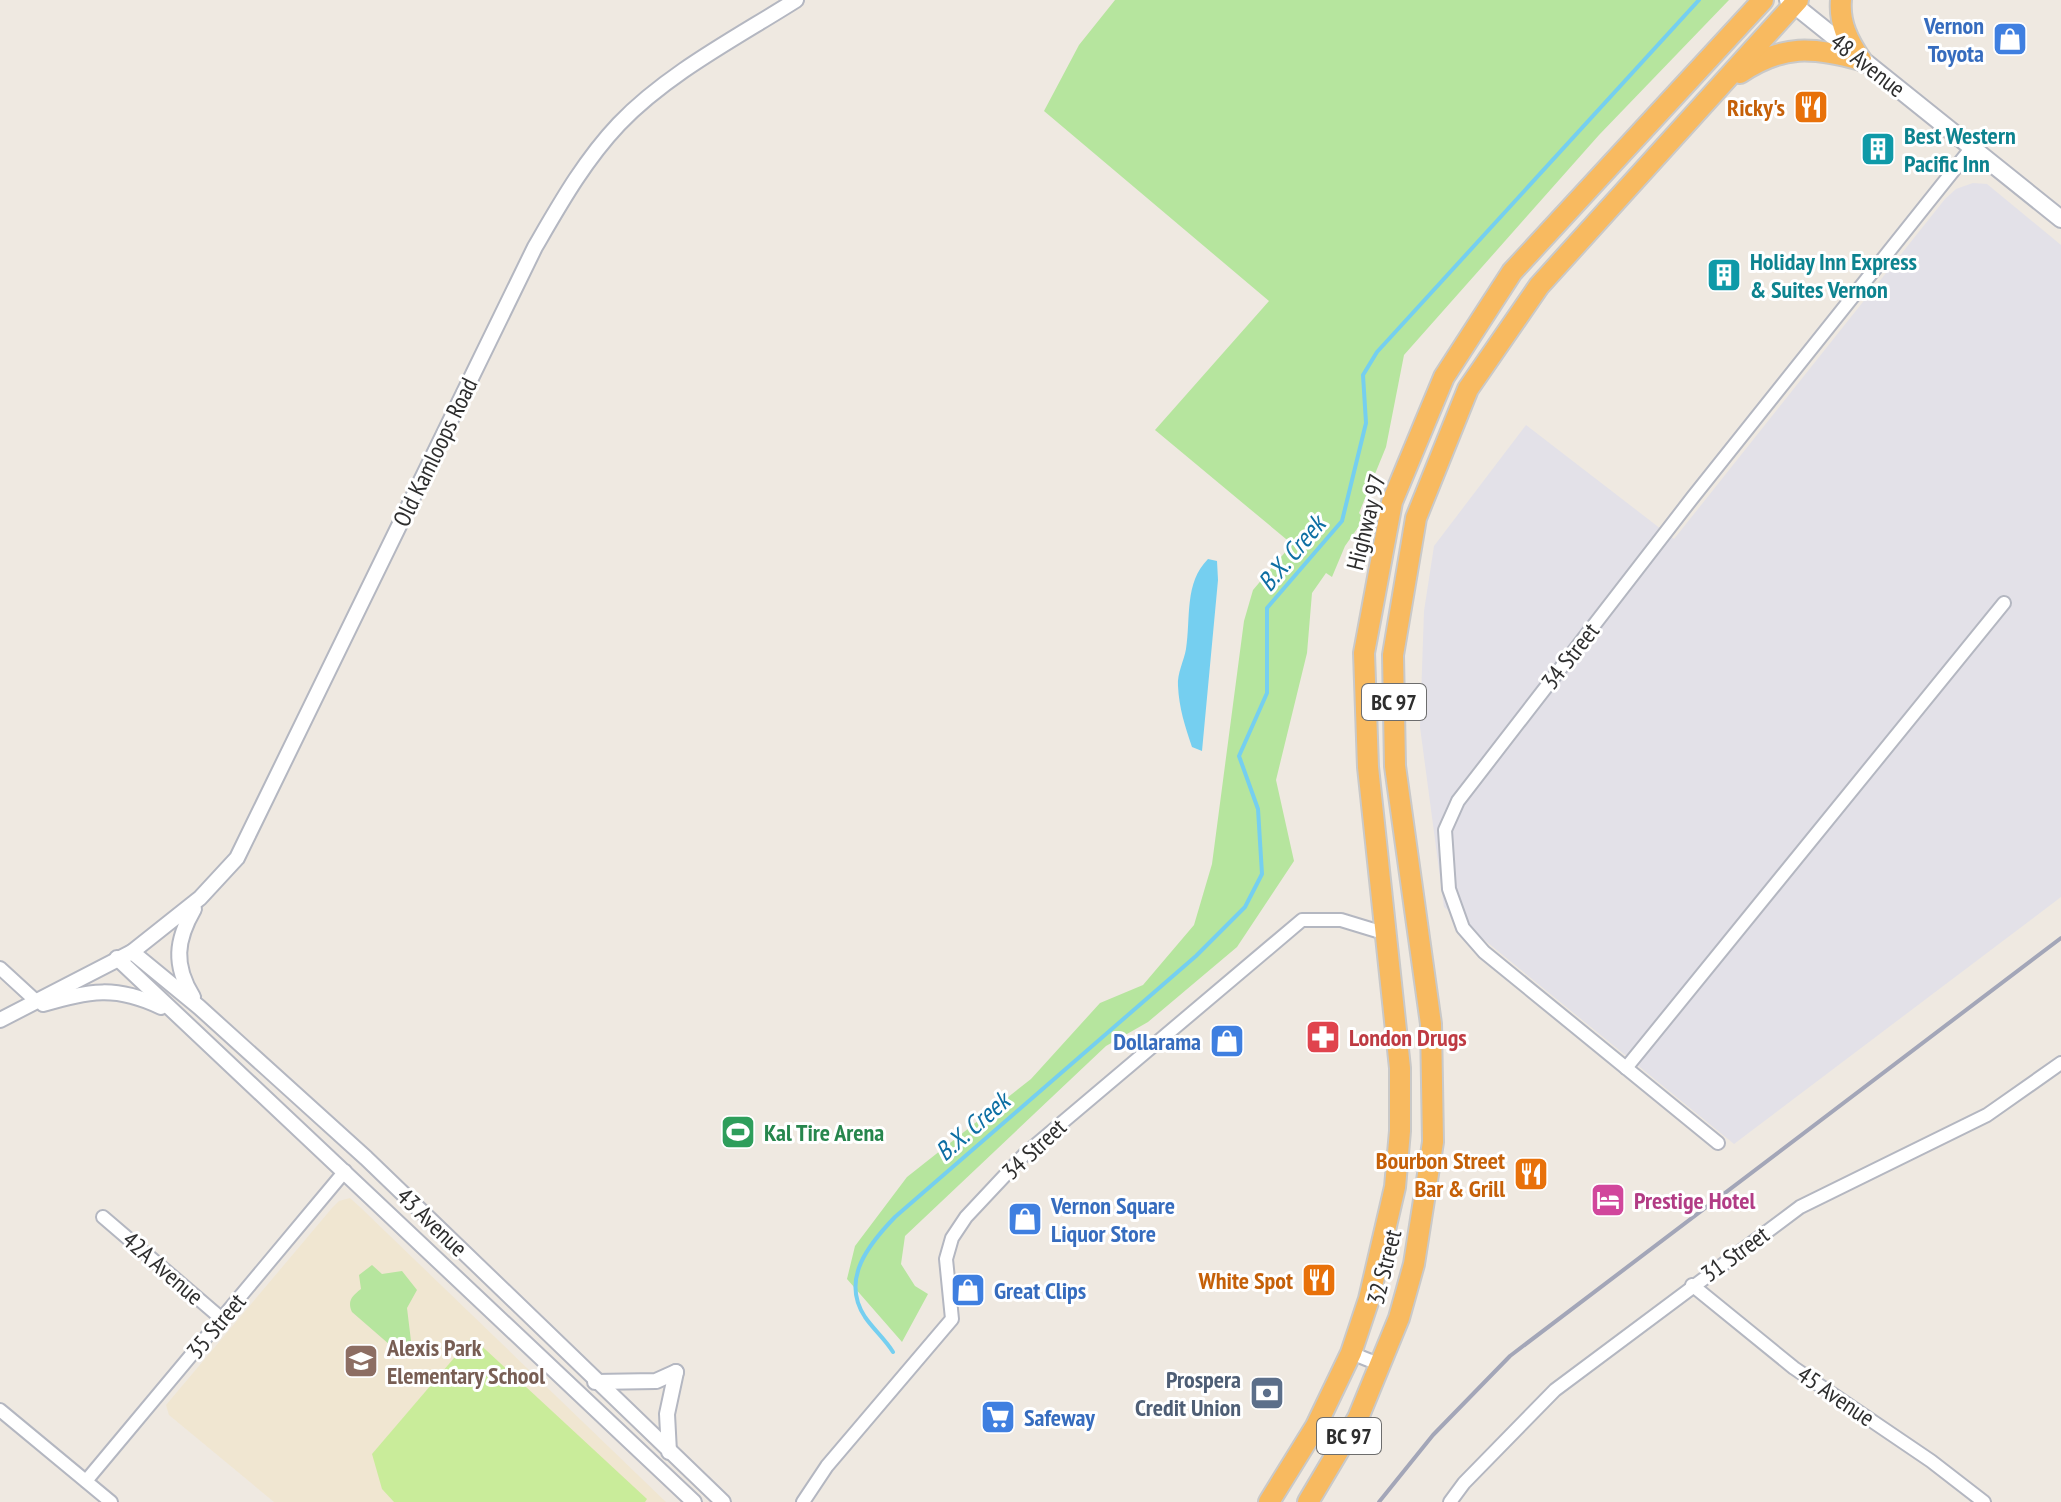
<svg xmlns="http://www.w3.org/2000/svg" width="2061" height="1502" viewBox="0 0 2061 1502" font-family="'PT Sans Narrow',sans-serif">
	<rect width="100%" height="100%" fill="#efe9e1"/>
	<polygon fill="#e3e1e8" points="1973,183 1987,184 2061,245 2061,897 1734,1144 1444,907 1420,727 1424,611 1434,546 1526,425 1674,539 1945,199 1956,189"/>
	<polygon fill="#f0e6d1" points="350,1198 360,1207 666,1502 274,1502 169,1415 166,1405 332,1208 339,1201"/>
	<g fill="#b6e59e">
		<polygon points="1115,0 1729,0 1599,135 1404,355 1386,447 1359,513 1364,519 1345,546 1332,577 1326,573 1312,593 1307,653 1276,780 1294,861 1237,947 1148,1022 1106,1046 905,1236 901,1264 915,1286 928,1294 902,1342 847,1279 855,1246 907,1177 1031,1079 1100,1003 1143,985 1194,925 1212,864 1244,621 1253,590 1292,544 1155,430 1269,301 1044,111 1079,45"/>
		<path d="M372,1265L382,1274L402,1271L417,1290L407,1308L411,1341L396,1349L390,1345L352,1312C347,1301 352,1296 361,1289L359,1275Z"/>
	</g>
	<polygon fill="#c9ec9a" points="472,1337 647,1499 645,1502 394,1502 382,1489 372,1454"/>
	<path fill="#75cff0" d="M1208,559L1217,561L1218,580L1202,751L1192,747C1185,726 1179,708 1178,686C1177,673 1184,661 1186,649C1191,618 1184,583 1208,559Z"/>
	<g fill="none" stroke-linecap="round" stroke-linejoin="round">
		<path stroke="#75cff0" stroke-width="4" d="M893,1352C885,1339 874,1330 865,1317C840,1279 869,1244 895,1217L1196,956L1245,907L1262,874L1258,809L1239,756L1267,693V608L1342,521L1366,423L1363,375L1377,352L1699,0"/>
		<g stroke="#b4b7c1" stroke-width="16">
			<g id="minor">
				<polyline points="0,968 36,1001"/>
				<polyline points="1626,1068 2004,603"/>
				<polyline points="1718,1143 1484,952 1463,928 1449,889 1445,830 1458,801 1693,497 1973,146"/>
				<polyline points="103,1217 222,1319"/>
				<polyline points="1692,1285 1794,1368 1931,1461 1984,1502"/>
				<polyline points="1351,1353 1381,1365"/>
				<polyline points="0,1410 111,1502"/>
				<polyline points="86,1481 345,1171"/>
				<polyline points="803,1502 827,1466 952,1319 946,1259 952,1238 966,1217 1025,1154 1302,920 1341,920 1387,934"/>
				<polyline points="1450,1502 1464,1483 1555,1390 1800,1207 1987,1115 2061,1063"/>
			</g>
		</g>
		<g stroke="#b4b7c1" stroke-width="18">
			<g id="tertiary">
				<polyline points="132,952 199,1007 366,1158 723,1502"/>
				<polyline points="117,958 694,1502"/>
				<path d="M193,997C173,965 176,940 194,909"/>
				<path d="M43,1004C90,991 115,985 161,1007"/>
				<path d="M0,1020L132,952L200,898L237,858L535,247C560,204 584,161 619,124C668,73 736,38 796,0"/>
				<polyline points="595,1382 656,1381 676,1372"/>
				<polyline points="669,1452 667,1414 676,1372"/>
			</g>
		</g>
		<g stroke="#b4b7c1" stroke-width="20">
			<polyline id="secondary" points="1788,0 2061,219"/>
		</g>
		<g stroke="#c9c9c9" stroke-width="24">
			<g id="trunk">
				<path d="M1841,0C1839,23 1848,41 1861,60"/>
				<path d="M1740,73C1783,44 1813,47 1861,60"/>
				<polyline points="1269,1502 1316,1426 1351,1353 1369,1299 1395,1187 1400,1131 1400,1068 1368,767 1364,653 1392,502 1444,377 1512,272 1763,0"/>
				<polyline points="1308,1502 1358,1418 1399,1318 1414,1264 1433,1142 1431,1024 1395,766 1393,655 1416,518 1468,389 1539,286 1798,0"/>
			</g>
		</g>
		<use href="#minor" stroke="#fff" stroke-width="12"/>
		<use href="#tertiary" stroke="#fff" stroke-width="14"/>
		<use href="#secondary" stroke="#fff" stroke-width="16"/>
		<use href="#trunk" stroke="#f8ba60" stroke-width="20"/>
		<polyline stroke="#a3a6b8" stroke-width="4" points="1379,1502 1433,1435 1510,1356 2061,938"/>
	</g>
	<defs>
		<g id="shop-square" transform="scale(1.8)"><rect x="-9" y="-9" width="18" height="18" rx="4" fill="#3f7fe0" stroke="#fff"/><path d="M-5-2.5h2.3a2.7 3.5 0 0 1 5.4 0H5L5.5 6h-11ZM-1.5-2.5h3a1.5 2.3 0 0 0-3 0Z" fill="#fff"/></g>
		<g id="restaurant-square" transform="scale(1.8)"><rect x="-9" y="-9" width="18" height="18" rx="4" fill="#e8710a" stroke="#fff"/><path d="M-5-6h1v4h1v-4h1v4h1v-4h1v5L-1.5 .5V6h-2V.5L-5-1ZM5-6V6H3V1.5H1.5Q1.5-4 5-6Z" fill="#fff"/></g>
		<g id="building-square" transform="scale(1.8)"><rect x="-9" y="-9" width="18" height="18" rx="4" fill="#0f9aa8" stroke="#fff"/><path d="M-4-6H4V6H1V3H-1V6H-4ZM-2.5-4.3h1.7v1.8h-1.7ZM.8-4.3h1.7v1.8H.8ZM-2.5-1h1.7V.8h-1.7ZM.8-1h1.7V.8H.8Z" fill="#fff"/></g>
		<g id="pharmacy-square" transform="scale(1.8)"><rect x="-9" y="-9" width="18" height="18" rx="4" fill="#e0444e" stroke="#fff"/><path d="M-2-6h4v4h4v4h-4v4h-4v-4h-4v-4h4Z" fill="#fff"/></g>
		<g id="stadium-square" transform="scale(1.8)"><rect x="-9" y="-9" width="18" height="18" rx="4" fill="#2e9e5b" stroke="#fff"/><path d="M0-5a6.5 5 0 1 0 0 10a6.5 5 0 1 0 0-10ZM-3.5-1.8h7v3.6h-7Z" fill="#fff"/></g>
		<g id="hotel-square" transform="scale(1.8)"><rect x="-9" y="-9" width="18" height="18" rx="4" fill="#d1479c" stroke="#fff"/><path d="M-6-4.5h1.5V1H6V5H4.5V3h-9V5H-6ZM-4 0a1.8 1.8 0 1 1 3.6 0ZM.5 0V-2.5h3Q6-2.5 6 0Z" fill="#fff"/></g>
		<g id="school-square" transform="scale(1.8)"><rect x="-9" y="-9" width="18" height="18" rx="4" fill="#8d6e63" stroke="#fff"/><path d="M0-5L7-2L0 1L-7-2ZM-4 1L0 2.5L4 1V4Q0 6-4 4Z" fill="#fff"/></g>
		<g id="bank-square" transform="scale(1.8)"><rect x="-9" y="-9" width="18" height="18" rx="4" fill="#5c6f8a" stroke="#fff"/><path d="M-6-4H6V4H-6ZM0-2.3a2.3 2.3 0 1 0 0 4.6a2.3 2.3 0 1 0 0-4.6Z" fill="#fff"/></g>
		<g id="supermarket-square" transform="scale(1.8)"><rect x="-9" y="-9" width="18" height="18" rx="4" fill="#3f7fe0" stroke="#fff"/><path d="M-6-5.5h2.5l.6 2H6L4.5 2H-2.5L-4.4-4H-6ZM-1.5 3.2a1.3 1.3 0 1 0 .1 0ZM3 3.2a1.3 1.3 0 1 0 .1 0Z" fill="#fff"/></g>
	</defs>
	<g fill-rule="evenodd">
		<use href="#shop-square" x="2010" y="39"/>
		<use href="#restaurant-square" x="1811" y="107"/>
		<use href="#building-square" x="1878" y="149"/>
		<use href="#building-square" x="1724" y="275"/>
		<use href="#pharmacy-square" x="1323" y="1037"/>
		<use href="#shop-square" x="1227" y="1041"/>
		<use href="#stadium-square" x="738" y="1132"/>
		<use href="#restaurant-square" x="1531" y="1174"/>
		<use href="#hotel-square" x="1608" y="1200"/>
		<use href="#shop-square" x="1025" y="1219"/>
		<use href="#restaurant-square" x="1319" y="1280"/>
		<use href="#shop-square" x="968" y="1290"/>
		<use href="#school-square" x="361" y="1361"/>
		<use href="#bank-square" x="1267" y="1393"/>
		<use href="#supermarket-square" x="998" y="1417"/>
	</g>
	<g text-anchor="middle" dominant-baseline="central" stroke-width="6" stroke-linejoin="round" paint-order="stroke">
		<g fill="#fff" stroke="#6d6d6d" stroke-width="2">
			<rect x="1362" y="684" width="64" height="36" rx="6"/>
			<rect x="1317" y="1418" width="64" height="36" rx="6"/>
		</g>
		<g font-size="22" font-weight="bold" fill="#2e2e2e">
			<text x="1394" y="702">BC 97</text>
			<text x="1349" y="1436">BC 97</text>
		</g>
		<g font-size="24" font-weight="bold" fill="#366cbe" stroke="#fff" text-anchor="start">
			<text x="1984" y="25" text-anchor="end">Vernon<tspan x="1984" dy="28">Toyota</tspan></text>
			<text x="1201" y="1041" text-anchor="end">Dollarama</text>
			<text x="1051" y="1205">Vernon Square<tspan x="1051" dy="28">Liquor Store</tspan></text>
			<text x="994" y="1290">Great Clips</text>
			<text x="1024" y="1417">Safeway</text>
		</g>
		<g font-size="24" fill="#2e2e2e" stroke="#fff">
			<text transform="translate(1868 65) rotate(38)">48 Avenue</text>
			<text transform="translate(435 452) rotate(-64)">Old Kamloops Road</text>
			<text transform="translate(1366 522) rotate(-76)">Highway 97</text>
			<text transform="translate(1570 656) rotate(-52)">34 Street</text>
			<text transform="translate(1034 1149) rotate(-43)">34 Street</text>
			<text transform="translate(432 1222) rotate(44)">43 Avenue</text>
			<text transform="translate(1735 1254) rotate(-36)">31 Street</text>
			<text transform="translate(1384 1267) rotate(-76)">32 Street</text>
			<text transform="translate(163 1268) rotate(41)">42A Avenue</text>
			<text transform="translate(216 1326) rotate(-50)">35 Street</text>
			<text transform="translate(1836 1396) rotate(34)">45 Avenue</text>
		</g>
		<g font-size="24" font-weight="bold" fill="#c56008" stroke="#fff" text-anchor="end">
			<text x="1785" y="107">Ricky's</text>
			<text x="1505" y="1160">Bourbon Street<tspan x="1505" dy="28">Bar &amp; Grill</tspan></text>
			<text x="1293" y="1280">White Spot</text>
		</g>
		<g font-size="24" font-weight="bold" fill="#0d838f" stroke="#fff" text-anchor="start">
			<text x="1904" y="135">Best Western<tspan x="1904" dy="28">Pacific Inn</tspan></text>
			<text x="1750" y="261">Holiday Inn Express<tspan x="1750" dy="28">&amp; Suites Vernon</tspan></text>
		</g>
		<g font-size="24" font-weight="bold" fill="#be3a42" stroke="#fff" text-anchor="start">
			<text x="1349" y="1037">London Drugs</text>
		</g>
		<g font-size="24" font-weight="bold" fill="#27864d" stroke="#fff" text-anchor="start">
			<text x="764" y="1132">Kal Tire Arena</text>
		</g>
		<g font-size="24" font-weight="bold" fill="#b23c85" stroke="#fff" text-anchor="start">
			<text x="1634" y="1200">Prestige Hotel</text>
		</g>
		<g font-size="24" font-weight="bold" fill="#785e54" stroke="#fff" text-anchor="start">
			<text x="387" y="1347">Alexis Park<tspan x="387" dy="28">Elementary School</tspan></text>
		</g>
		<g font-size="24" font-weight="bold" fill="#4e5e75" stroke="#fff" text-anchor="end">
			<text x="1241" y="1379">Prospera<tspan x="1241" dy="28">Credit Union</tspan></text>
		</g>
		<g font-size="26" font-style="italic" fill="#0d6fa3" stroke="#fff">
			<text transform="translate(1291 553) rotate(-50)">B.X. Creek</text>
			<text transform="translate(972 1126) rotate(-41)">B.X. Creek</text>
		</g>
	</g>
</svg>
